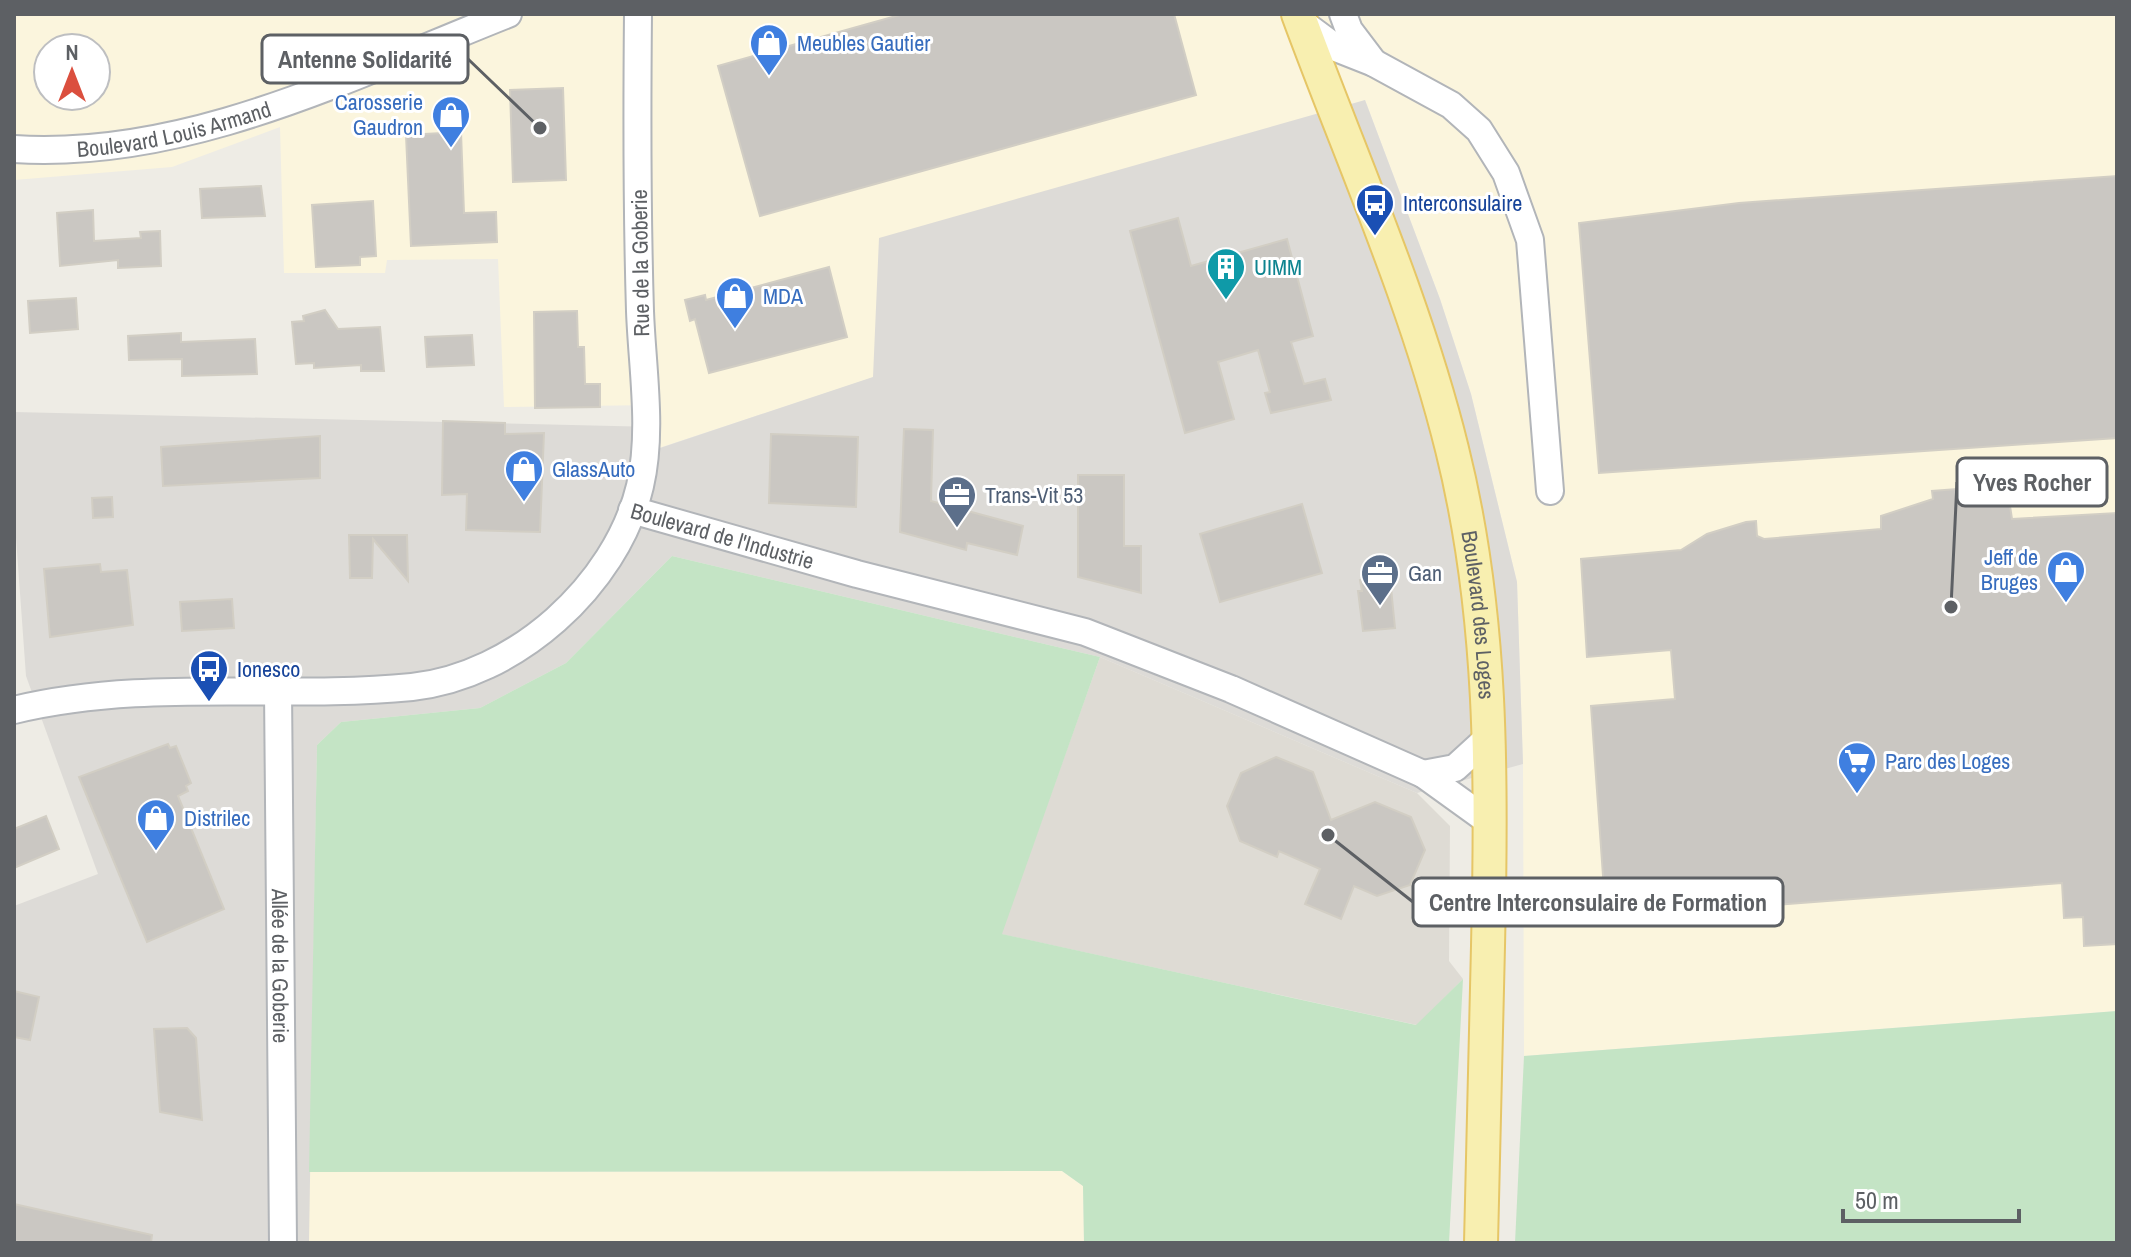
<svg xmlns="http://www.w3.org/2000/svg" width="2131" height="1257" viewBox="0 0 2131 1257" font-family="'Archivo Narrow',sans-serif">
	<rect width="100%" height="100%" fill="#eeece5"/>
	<g fill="#fbf5dd" fill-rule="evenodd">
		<path d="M14,14H2117V1011L1524,1056L1523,764L1517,582L1471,394L1440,299L1365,100L874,377L656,449L655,405L504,407L498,259L387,260L385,273H284L280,127L172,167L14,180ZM48,48H96V96H48Z"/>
		<polygon points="1062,1171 1083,1186 1084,1243 309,1243 309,1172"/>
	</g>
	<polygon fill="#dddbd7" points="1365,100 1440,299 1471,394 1517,582 1523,764 1417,793 1100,657 672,556 566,663 480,708 341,722 317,745 309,1243 14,1243 14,906 98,874 26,676 14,510 14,412 656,427 657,449 873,377 879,238"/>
	<polygon fill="#dedbd4" points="1100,657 1417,793 1450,826 1449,961 1463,979 1417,1025 1001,934"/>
	<g fill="#c4e4c5">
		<polygon points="672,556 1100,657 1002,934 1416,1025 1463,979 1449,1243 1084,1243 1083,1186 1062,1171 309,1172 317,745 341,722 480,708 566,663"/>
		<polygon points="2117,1011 2117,1243 1515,1243 1524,1056"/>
	</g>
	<g fill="#cac7c2" stroke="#d2cec4" stroke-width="2">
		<polygon points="903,14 1174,14 1196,95 760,216 718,66"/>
		<polygon points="563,88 566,180 513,182 510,90"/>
		<polygon points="461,132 464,213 496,212 497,242 411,246 406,135"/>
		<polygon points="2117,176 2117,438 1599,473 1579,223 1739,203"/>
		<polygon points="261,186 265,216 202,218 200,189"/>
		<polygon points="373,201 376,256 360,257 360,265 316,267 312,205"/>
		<polygon points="93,210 94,241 141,238 140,232 160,231 161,266 118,268 118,260 60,266 57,213"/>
		<polygon points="1178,218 1191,266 1287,239 1313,336 1291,342 1304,384 1325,379 1331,400 1271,413 1265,393 1270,392 1258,350 1218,362 1234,419 1185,433 1130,231"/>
		<polygon points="829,267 847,337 709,373 695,319 690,321 685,300 705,295 706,300"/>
		<polygon points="76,298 78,329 30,333 28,301"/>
		<polygon points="325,310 338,329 380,327 384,371 361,371 361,365 314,368 314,363 296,364 292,322 304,321 303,316"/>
		<polygon points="577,311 578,347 584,347 585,384 600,384 600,407 535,408 534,312"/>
		<polygon points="181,333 181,342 255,339 257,374 182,376 182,359 129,360 128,336"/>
		<polygon points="472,335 474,365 427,367 425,337"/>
		<polygon points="443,421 505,423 505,434 544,433 540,532 466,530 467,494 442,495"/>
		<polygon points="904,429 933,430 931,501 1023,526 1017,555 967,543 966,550 900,532"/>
		<polygon points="771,434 858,437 856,507 769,503"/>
		<polygon points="320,436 320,478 163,486 161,447"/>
		<polygon points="1078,475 1124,475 1124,546 1141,546 1141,593 1078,577"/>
		<polygon points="1957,489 1957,495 2010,506 2012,519 2117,513 2117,944 2084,946 2083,917 2064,918 2062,883 1606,918 1591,706 1675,699 1671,650 1587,657 1581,559 1681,550 1707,534 1746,522 1756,521 1757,536 1764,539 1881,529 1881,516 1933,499 1932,491"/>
		<polygon points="112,497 113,517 93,518 92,498"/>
		<polygon points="1302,504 1322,573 1220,602 1200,534"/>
		<polygon points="349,535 407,535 408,581 373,539 372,578 350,578"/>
		<polygon points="100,564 101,572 127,570 133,625 50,637 44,569"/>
		<polygon points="1386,577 1387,588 1391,588 1395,628 1363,631 1358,591 1362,591 1360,580"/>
		<polygon points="232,599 234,628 182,631 180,602"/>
		<polygon points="168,744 170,748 176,746 191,783 186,786 188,791 178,796 224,909 147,942 79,777"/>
		<polygon points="1276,757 1313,772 1331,820 1375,802 1411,817 1425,850 1410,885 1377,896 1354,886 1341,919 1305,904 1320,869 1279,851 1277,857 1240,841 1227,806 1241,773"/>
		<polygon points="46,816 59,849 14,868 14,829"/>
		<polygon points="14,991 39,997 30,1040 14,1037"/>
		<polygon points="187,1028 196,1038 202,1120 160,1112 154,1029"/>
		<polygon points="14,1204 152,1235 151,1243 14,1243"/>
	</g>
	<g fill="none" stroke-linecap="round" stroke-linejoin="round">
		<g stroke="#b2b5b9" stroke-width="30">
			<g id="minor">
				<polyline points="1343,14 1349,30 1374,63"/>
				<polyline points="1301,22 1336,48 1374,63 1451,105 1479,130 1506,173 1530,240 1550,491"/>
				<path id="s1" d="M14,149C187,160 351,76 508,14"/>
				<path id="s2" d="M632,510L857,574L1085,632L1231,689L1423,774"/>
				<path id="s3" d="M278,690L283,1243"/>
				<path d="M14,710C147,678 278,700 412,687C515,676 616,586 640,486C653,431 642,367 640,311C637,212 637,113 638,14"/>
				<polyline points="1490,736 1455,768 1423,774 1491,823"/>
			</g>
		</g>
		<g stroke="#e6c666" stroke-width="36">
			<g id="major">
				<path id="s4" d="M1298,14C1351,158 1415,299 1452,449C1493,613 1492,779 1488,946C1486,1045 1483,1144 1481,1243"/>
			</g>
		</g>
		<use href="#minor" stroke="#fff" stroke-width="26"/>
		<use href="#major" stroke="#f8efb0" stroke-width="32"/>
	</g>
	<defs>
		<g id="shop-pin" transform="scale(2)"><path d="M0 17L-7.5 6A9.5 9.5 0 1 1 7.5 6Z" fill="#3f7fe0" stroke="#fff"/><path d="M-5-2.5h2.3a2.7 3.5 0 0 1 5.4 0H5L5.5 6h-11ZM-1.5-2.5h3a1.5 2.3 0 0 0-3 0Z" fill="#fff"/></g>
		<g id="bus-pin" transform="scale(2)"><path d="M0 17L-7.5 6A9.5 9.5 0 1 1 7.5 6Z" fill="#1a4fb4" stroke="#fff"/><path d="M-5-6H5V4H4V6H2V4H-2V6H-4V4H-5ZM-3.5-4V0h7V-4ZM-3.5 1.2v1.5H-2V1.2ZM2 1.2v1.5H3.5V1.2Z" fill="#fff"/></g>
		<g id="building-pin" transform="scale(2)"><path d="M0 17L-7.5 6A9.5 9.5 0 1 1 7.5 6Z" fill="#0f9aa8" stroke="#fff"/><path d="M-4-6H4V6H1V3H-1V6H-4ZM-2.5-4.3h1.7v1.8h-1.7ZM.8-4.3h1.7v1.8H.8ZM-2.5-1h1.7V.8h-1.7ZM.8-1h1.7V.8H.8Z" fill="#fff"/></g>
		<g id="office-pin" transform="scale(2)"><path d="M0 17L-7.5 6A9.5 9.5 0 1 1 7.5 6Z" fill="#5c6f8a" stroke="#fff"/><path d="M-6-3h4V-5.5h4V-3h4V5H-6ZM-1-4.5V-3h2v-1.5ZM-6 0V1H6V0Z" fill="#fff"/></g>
		<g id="supermarket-pin" transform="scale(2)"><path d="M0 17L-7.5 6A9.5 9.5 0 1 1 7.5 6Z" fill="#3f7fe0" stroke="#fff"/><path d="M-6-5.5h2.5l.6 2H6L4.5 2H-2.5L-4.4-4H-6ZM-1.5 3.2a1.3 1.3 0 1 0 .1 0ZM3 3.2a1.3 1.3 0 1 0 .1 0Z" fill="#fff"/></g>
	</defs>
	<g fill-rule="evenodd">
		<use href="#shop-pin" x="769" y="43"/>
		<use href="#shop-pin" x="451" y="115"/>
		<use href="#bus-pin" x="1375" y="203"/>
		<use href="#building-pin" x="1226" y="267"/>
		<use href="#shop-pin" x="735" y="296"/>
		<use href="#shop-pin" x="524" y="469"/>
		<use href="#office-pin" x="957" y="495"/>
		<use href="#shop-pin" x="2066" y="570"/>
		<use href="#office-pin" x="1380" y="573"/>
		<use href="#bus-pin" x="209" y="669"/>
		<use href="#supermarket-pin" x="1857" y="761"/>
		<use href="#shop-pin" x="156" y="818"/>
	</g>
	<g text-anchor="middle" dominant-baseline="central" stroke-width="6" stroke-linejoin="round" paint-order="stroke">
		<g font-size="22" fill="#366cbe" stroke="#fff" text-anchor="start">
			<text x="797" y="43">Meubles Gautier</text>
			<text x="423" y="102" text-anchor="end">Carosserie<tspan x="423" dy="25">Gaudron</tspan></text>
			<text x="763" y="296">MDA</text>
			<text x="552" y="469">GlassAuto</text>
			<text x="2038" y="557" text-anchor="end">Jeff de<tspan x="2038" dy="25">Bruges</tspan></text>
			<text x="1885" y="761">Parc des Loges</text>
			<text x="184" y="818">Distrilec</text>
		</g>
		<g font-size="22" fill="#5d6064" stroke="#fff">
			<text stroke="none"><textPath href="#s1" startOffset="162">Boulevard Louis Armand</textPath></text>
			<text transform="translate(640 263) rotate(-91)">Rue de la Goberie</text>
			<text stroke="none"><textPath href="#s2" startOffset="94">Boulevard de l'Industrie</textPath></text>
			<text stroke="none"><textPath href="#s4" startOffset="630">Boulevard des Loges</textPath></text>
			<text stroke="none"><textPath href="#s3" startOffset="276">Allée de la Goberie</textPath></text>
		</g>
		<g font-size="22" fill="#164399" stroke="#fff" text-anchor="start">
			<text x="1403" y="203">Interconsulaire</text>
			<text x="237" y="669">Ionesco</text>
		</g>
		<g font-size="22" fill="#0d838f" stroke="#fff" text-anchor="start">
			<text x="1254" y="267">UIMM</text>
		</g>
		<g font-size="22" fill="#4e5e75" stroke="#fff" text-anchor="start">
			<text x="985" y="495">Trans-Vit 53</text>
			<text x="1408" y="573">Gan</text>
		</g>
	</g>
	<path fill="none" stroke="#5d6064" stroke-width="3" d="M540 128L468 59M1951 607L1957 482M1328 835L1413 902"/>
	<g fill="#5d6064" stroke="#fff" stroke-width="3">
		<circle cx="540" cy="128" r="8"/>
		<circle cx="1951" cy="607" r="8"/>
		<circle cx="1328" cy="835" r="8"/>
	</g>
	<g fill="#fff" stroke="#5d6064" stroke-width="3">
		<rect x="262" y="35" width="206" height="48" rx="8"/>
		<rect x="1957" y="458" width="150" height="48" rx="8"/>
		<rect x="1413" y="878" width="370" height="48" rx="8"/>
	</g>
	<g font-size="24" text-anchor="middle" font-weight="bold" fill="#5d6064">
		<text x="365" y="68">Antenne Solidarité</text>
		<text x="2032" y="491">Yves Rocher</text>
		<text x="1598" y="911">Centre Interconsulaire de Formation</text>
	</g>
	<rect width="2131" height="1257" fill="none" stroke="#5d6064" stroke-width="32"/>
	<g transform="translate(72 72)"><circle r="38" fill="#ffffff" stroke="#bebfc1" stroke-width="2"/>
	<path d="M0-6L14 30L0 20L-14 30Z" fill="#db4f3e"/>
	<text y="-12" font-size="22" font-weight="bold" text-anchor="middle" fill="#5d6064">N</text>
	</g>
	<path d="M1843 1209v12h176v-12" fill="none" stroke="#5d6064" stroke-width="4"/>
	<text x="1855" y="1209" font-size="24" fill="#5d6064" stroke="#ffffff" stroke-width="6" paint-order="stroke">50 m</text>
</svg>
